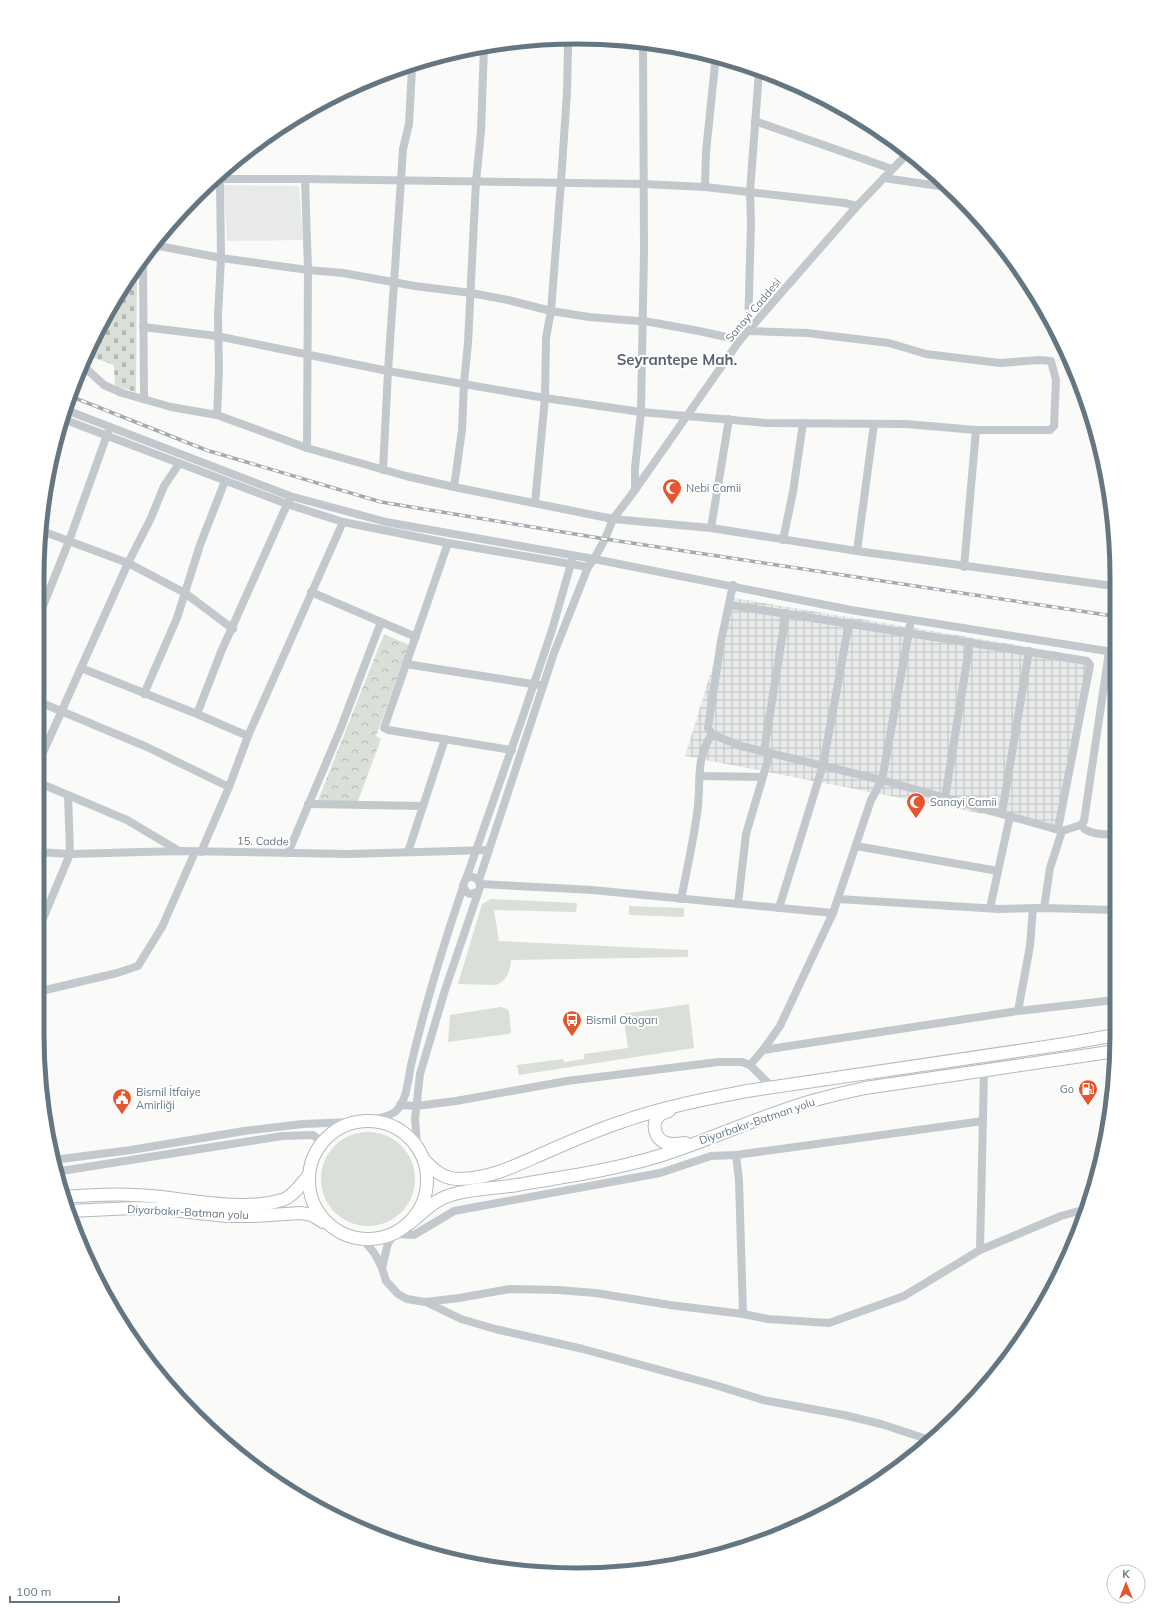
<svg xmlns="http://www.w3.org/2000/svg" width="1154" height="1612" viewBox="0 0 1154 1612" font-family="Mulish,sans-serif">
	<defs>
		<pattern id="industrial-grid" width="8" height="8" patternUnits="userSpaceOnUse"><rect width="8" height="8" fill="#e8e9e9"/><path d="M0 4h8M4 0v8" fill="none" stroke="#c0c1c2"/></pattern>
		<pattern id="cemetery-stones" width="16" height="16" patternUnits="userSpaceOnUse"><rect width="16" height="16" fill="#dadfd7"/><path d="M2 7V4a2 2 0 0 1 4 0v3zM10 15v-3a2 2 0 0 1 4 0v3z" fill="#b4b9b4"/></pattern>
		<pattern id="park-crowns" width="20" height="18" patternUnits="userSpaceOnUse"><rect width="20" height="18" fill="#dadfd7"/><path d="M2 6a3 3 0 1 1 6 0M12 15a3 3 0 1 1 6 0" fill="none" stroke="#b4b9b4"/></pattern>
	</defs>
	<rect width="100%" height="100%" fill="#fafaf8"/>
	<polygon fill="#e8e9e9" points="224,185 299,186 303,240 227,241"/>
	<polygon fill="url(#industrial-grid)" points="734,598 1088,657 1056,828 685,756"/>
	<g fill="#dadfd7">
		<path d="M491,899L577,903L576,912L494,910L499,941L688,950V957L511,960C510,971 507,981 496,985L458,984L482,904Z"/>
		<polygon points="629,906 684,908 684,917 629,915"/>
		<polygon points="689,1004 694,1048 519,1075 517,1065 563,1059 564,1062 584,1059 584,1054 628,1048 623,1014"/>
		<polygon points="501,1007 507,1009 509,1012 511,1032 508,1034 448,1042 450,1015"/>
		<circle cx="368" cy="1179" r="47"/>
	</g>
	<polygon fill="url(#cemetery-stones)" points="137,268 136,392 115,386 114,365 86,355 109,307"/>
	<polygon fill="url(#park-crowns)" points="384,634 409,645 376,736 381,739 356,806 317,803"/>
	<g fill="none" stroke-linecap="round" stroke-linejoin="round">
		<g stroke="#b4b9bd" stroke-width="14">
			<g id="highway">
				<path d="M669,1111C666,1112 662,1113 660,1115C650,1123 655,1139 666,1143C673,1145 679,1144 685,1143"/>
				<circle cx="368" cy="1180" r="59"/>
				<path d="M425,1161C435,1171 444,1179 459,1179C489,1179 515,1166 542,1154C569,1142 596,1130 624,1121C664,1107 706,1099 747,1091L1065,1044L1116,1035"/>
				<path d="M64,1197C96,1194 129,1193 161,1197C197,1201 247,1211 282,1200C293,1197 301,1184 308,1176"/>
				<polyline points="69,1211 134,1208 161,1209 227,1216 254,1216 301,1213 312,1215 323,1222"/>
				<path d="M409,1224C421,1214 433,1201 448,1196C470,1188 494,1189 517,1185C564,1177 613,1170 659,1156C710,1140 760,1116 812,1101C829,1096 847,1092 865,1088L1116,1051"/>
			</g>
		</g>
		<g stroke="#c3c8cc" stroke-width="8">
			<polyline points="755,121 892,169"/>
			<polyline points="884,178 946,187"/>
			<polyline points="213,179 305,179 643,184 705,187 845,203 857,206"/>
			<polyline points="305,179 308,270 307,448"/>
			<polyline points="705,187 706,152 716,55"/>
			<polyline points="154,245 221,258 308,270 343,273 415,286 471,293 508,300 551,311 589,317 650,322 699,331 740,340"/>
			<polyline points="143,261 144,399"/>
			<polyline points="143,327 217,336 388,371 545,398 641,412 766,423 906,424 976,430 1050,430 1054,426 1056,380 1051,361 1039,360 1000,363 926,354 889,343 807,333 748,331 751,222 750,192 759,71"/>
			<polyline points="81,364 104,385 122,393 171,407 217,415 307,448 406,476 454,487 613,519 711,528 857,551 1113,586"/>
			<polyline points="66,410 290,496 386,522 594,559 851,610 1113,652"/>
			<polyline points="217,415 219,370 218,316 221,258 220,179"/>
			<polyline points="63,419 287,504 343,522 448,543 588,567"/>
			<polyline points="383,470 388,371 401,180 403,149 409,124 412,68"/>
			<polyline points="454,487 462,430 464,383 468,343 476,181 481,132 484,47"/>
			<polyline points="635,490 635,468 641,412 644,250 643,43"/>
			<polyline points="535,503 545,398 546,338 551,311 561,182 567,92 568,49 567,40"/>
			<polyline points="711,528 729,419"/>
			<polyline points="42,531 128,563 185,593 233,629"/>
			<polyline points="783,540 793,492 803,423"/>
			<polyline points="448,543 384,728 388,730 512,750"/>
			<polyline points="857,551 874,424"/>
			<polyline points="964,567 976,430"/>
			<polyline points="733,585 721,641 708,728 712,734 716,736 741,746 882,780 871,800 833,913 780,1026 763,1050 750,1065"/>
			<polyline points="311,592 416,637"/>
			<polyline points="729,605 1087,661 1090,665 1058,829"/>
			<polyline points="911,620 882,780 1062,831"/>
			<polyline points="37,621 69,541 108,432"/>
			<polyline points="406,664 539,685"/>
			<polyline points="81,668 197,714 248,736"/>
			<polyline points="144,694 177,618 200,545 225,481"/>
			<polyline points="37,701 147,747 229,787"/>
			<polyline points="197,714 221,652 289,500"/>
			<polyline points="764,751 786,613"/>
			<polyline points="37,766 128,563 151,518 164,486 179,464"/>
			<polyline points="700,776 762,777"/>
			<polyline points="37,782 127,820 179,851"/>
			<polyline points="945,798 970,642"/>
			<polyline points="308,804 423,806"/>
			<polyline points="1002,813 1029,651"/>
			<path d="M1081,825C1087,835 1104,834 1114,835"/>
			<polyline points="856,846 998,871"/>
			<polyline points="37,852 70,854 180,851 348,854 489,850"/>
			<polyline points="201,852 229,787 248,736 343,522"/>
			<polyline points="408,852 445,739"/>
			<polyline points="288,853 340,730 381,622"/>
			<polyline points="466,879 524,713 552,630 572,560"/>
			<polyline points="479,880 554,653 588,567 594,559 605,539 613,519 635,490 740,340 857,206 909,152"/>
			<polyline points="480,884 592,890 833,913"/>
			<path d="M681,899C687,870 693,842 697,814C702,783 694,761 712,734"/>
			<polyline points="838,899 999,909 1044,908 1115,910"/>
			<polyline points="738,904 746,834 770,753"/>
			<polyline points="779,908 823,765 849,623"/>
			<polyline points="990,908 1010,816"/>
			<polyline points="1044,908 1050,868 1062,831 1081,825 1084,821 1109,652"/>
			<polyline points="37,933 70,854 68,795"/>
			<polyline points="37,992 117,973 138,966 162,927 195,852"/>
			<polyline points="1018,1011 1030,946 1033,908"/>
			<polyline points="763,1050 1018,1011 1115,1000"/>
			<polyline points="400,1105 416,1106 456,1101 567,1081 718,1062 742,1062 750,1065 772,1087"/>
			<path d="M370,1120C378,1118 390,1117 396,1111C407,1100 408,1080 411,1065C425,1005 443,946 463,887"/>
			<path d="M417,1145L415,1119L420,1074L445,990L480,887C480,879 473,874 466,879L463,885L466,892L470,894L477,892"/>
			<polyline points="736,1155 739,1180 743,1314"/>
			<polyline points="53,1160 131,1150 244,1131 303,1124 352,1122"/>
			<polyline points="55,1172 282,1136 313,1135 322,1142"/>
			<path d="M361,1239C372,1248 377,1256 382,1268L388,1243L395,1234L414,1235L454,1211L660,1173L711,1156L736,1155L983,1121"/>
			<polyline points="980,1250 984,1071"/>
			<polyline points="382,1268 386,1281 398,1294 407,1299 425,1302 459,1298 510,1289 558,1290 596,1293 670,1305 743,1314 768,1319 829,1323 904,1296 980,1250 1061,1216 1086,1209"/>
			<polyline points="426,1302 461,1319 495,1329 583,1349 715,1385 763,1400 844,1415 881,1424 933,1441"/>
		</g>
		<use href="#highway" stroke="#fff" stroke-width="12"/>
		<g stroke="#a2aab0" stroke-width="3.5">
			<polyline id="rail" points="70,396 206,450 381,502 605,539 1113,616"/>
		</g>
		<use href="#rail" stroke="#fff" stroke-width="2" stroke-dasharray="6" stroke-linecap="butt"/>
	</g>
	<defs>
		<g id="mosque-pin" transform="scale(1)"><path d="M0 17L-7.5 6A9.5 9.5 0 1 1 7.5 6Z" fill="#e4572e" stroke="#fff"/><path d="M3.5-4.9A6 6 0 1 0 3.5 4.9A5 5 0 1 1 3.5-4.9Z" fill="#fff"/></g>
		<g id="bus-pin" transform="scale(1)"><path d="M0 17L-7.5 6A9.5 9.5 0 1 1 7.5 6Z" fill="#e4572e" stroke="#fff"/><path d="M-5-6H5V4H4V6H2V4H-2V6H-4V4H-5ZM-3.5-4V0h7V-4ZM-3.5 1.2v1.5H-2V1.2ZM2 1.2v1.5H3.5V1.2Z" fill="#fff"/></g>
		<g id="fuel-pin" transform="scale(1)"><path d="M0 17L-7.5 6A9.5 9.5 0 1 1 7.5 6Z" fill="#e4572e" stroke="#fff"/><path d="M-5.5-6h7V0h2V4h1.3V-2.5L3-4.5l.8-.8L6-3V5H2.5V1h-1V6h-7ZM-4.2-4.7v3.2H.2V-4.7Z" fill="#fff"/></g>
		<g id="civic-pin" transform="scale(1)"><path d="M0 17L-7.5 6A9.5 9.5 0 1 1 7.5 6Z" fill="#e4572e" stroke="#fff"/><path d="M-.6-6.5H3V-4.5H.6V-3L4-1V1h2V6H-6V1h2V-1L-.6-3ZM-1.2 2.5V6h2.4V2.5Z" fill="#fff"/></g>
	</defs>
	<g fill-rule="evenodd">
		<use href="#mosque-pin" x="672" y="488"/>
		<use href="#mosque-pin" x="916" y="802"/>
		<use href="#bus-pin" x="572" y="1020"/>
		<use href="#fuel-pin" x="1088" y="1089"/>
		<use href="#civic-pin" x="122" y="1098"/>
	</g>
	<g text-anchor="middle" dominant-baseline="central" stroke-width="4" stroke-linejoin="round" paint-order="stroke">
		<g font-size="11" fill="#657683" stroke="#fff">
			<text transform="translate(753 310) rotate(-50)">Sanayi Caddesi</text>
			<text transform="translate(263 841) rotate(1)">15. Cadde</text>
			<text transform="translate(757 1121) rotate(-19)">Diyarbakır-Batman yolu</text>
			<text transform="translate(188 1212) rotate(3)">Diyarbakır-Batman yolu</text>
		</g>
		<g font-size="11" fill="#657683" stroke="#fff" text-anchor="start">
			<text x="686" y="488">Nebi Camii</text>
			<text x="930" y="802">Sanayi Camii</text>
			<text x="586" y="1020">Bismil Otogarı</text>
			<text x="1074" y="1089" text-anchor="end">Go</text>
			<text x="136" y="1092">Bismil İtfaiye<tspan x="136" dy="13">Amirliği</tspan></text>
		</g>
		<g font-size="15" font-weight="bold" fill="#57646e" stroke="#fff">
			<text x="677" y="359">Seyrantepe Mah.</text>
		</g>
	</g>
	<path d="M0 0H1154V1612H0ZM577 44H577A533 533 0 0 1 1110 577V1035A533 533 0 0 1 577 1568H577A533 533 0 0 1 44 1035V577A533 533 0 0 1 577 44Z" fill="#fff" fill-rule="evenodd"/>
	<path fill="none" stroke="#657683" stroke-width="5" d="M577 44H577A533 533 0 0 1 1110 577V1035A533 533 0 0 1 577 1568H577A533 533 0 0 1 44 1035V577A533 533 0 0 1 577 44Z"/>
	<g transform="translate(1126 1584)"><circle r="19" fill="#ffffff" stroke="#c1c8cd"/>
	<path d="M0-3L7 15L0 10L-7 15Z" fill="#e4572e"/>
	<text y="-6" font-size="11" font-weight="bold" text-anchor="middle" fill="#657683">K</text>
	</g>
	<path d="M10 1596v6h109v-6" fill="none" stroke="#657683" stroke-width="2"/>
	<text x="16" y="1596" font-size="12" fill="#657683" stroke="#ffffff" stroke-width="3" paint-order="stroke">100 m</text>
</svg>
